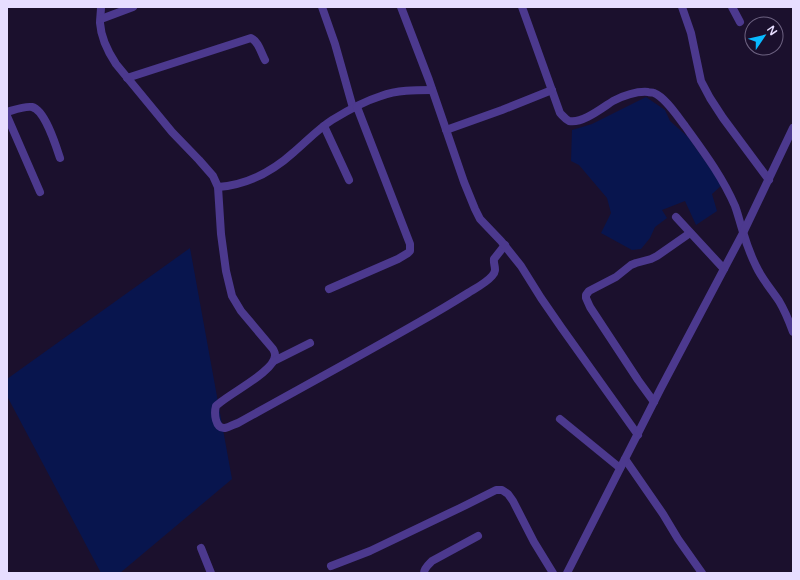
<svg xmlns="http://www.w3.org/2000/svg" width="800" height="580" viewBox="0 0 800 580" font-family="'Varela Round',sans-serif">
	<rect width="100%" height="100%" fill="#1b102d"/>
	<g fill="#08154e">
		<polygon points="646,97 665,110 670,121 688,137 722,185 712,194 717,211 696,225 685,201 662,210 667,218 655,227 650,238 641,249 632,250 601,233 611,213 607,198 579,165 571,161 572,130 592,124"/>
		<polygon points="190,248 232,479 120,573 101,573 7,396 7,379"/>
	</g>
	<g fill="none" stroke-linecap="round" stroke-linejoin="round">
		<g stroke="#4c398e" stroke-width="8">
			<path d="M101,7C101,12 100,18 100,23C101,38 108,52 116,64L172,132L199,160L213,176L218,187L221,234L226,271L232,296L241,311L273,349C274,351 275,352 275,355C276,371 228,394 216,406C214,413 215,429 225,428C230,427 234,424 238,423C299,389 360,356 421,321C437,312 452,303 468,293C476,288 486,283 492,276C498,270 493,265 494,259L505,245"/>
			<polyline points="322,7 335,44 353,108"/>
			<polyline points="401,7 429,80 464,182 475,209 480,219 501,241 521,266 541,298 561,327 638,435"/>
			<path d="M522,7L560,113C563,116 565,119 569,121C582,124 602,108 613,101C623,96 636,91 648,92C650,93 652,92 654,93C665,97 678,117 685,126C703,151 722,176 735,206C738,214 740,223 743,232C746,242 751,256 756,266C762,279 771,289 779,301C785,311 789,321 793,332"/>
			<polyline points="682,7 691,33 701,81 710,98 723,118 769,180"/>
			<polyline points="732,7 740,22"/>
			<polyline points="101,19 133,7"/>
			<path d="M127,78L251,38C259,42 261,53 265,60"/>
			<path d="M7,112C14,110 24,106 32,107C45,110 56,146 60,158"/>
			<polyline points="7,116 40,192"/>
			<polyline points="324,126 349,180"/>
			<polyline points="446,130 502,110 552,90"/>
			<path d="M218,187C247,185 273,171 294,152C307,141 318,129 332,120C345,112 365,101 381,96C397,90 415,90 432,90"/>
			<polyline points="676,217 724,269"/>
			<polyline points="329,289 398,259 408,253 410,251 410,244 357,107"/>
			<polyline points="274,361 310,343"/>
			<polyline points="654,402 638,380 590,307 586,298 586,295 589,291 616,277 631,265 636,263 651,259 657,256 690,233"/>
			<polyline points="560,419 620,468"/>
			<polyline points="625,459 663,514 678,539 702,573"/>
			<polyline points="201,548 211,573"/>
			<polyline points="331,566 370,551 460,508 496,490 502,490 508,494 513,501 534,542 553,573"/>
			<path d="M424,573C424,568 429,564 432,561L478,536"/>
			<polyline points="567,573 661,388 743,233 793,128"/>
		</g>
	</g>
	<rect width="800" height="580" fill="none" stroke="#e7ddff" stroke-width="16"/>
	<g transform="translate(764 36) rotate(55)"><circle r="19" fill="#1b102d" stroke="#6d6281"/>
	<path d="M0-3L7 15L0 10L-7 15Z" fill="#09b9ff"/>
	<text y="-6" font-size="11" font-weight="bold" text-anchor="middle" fill="#e7ddff">N</text>
	</g>
</svg>
